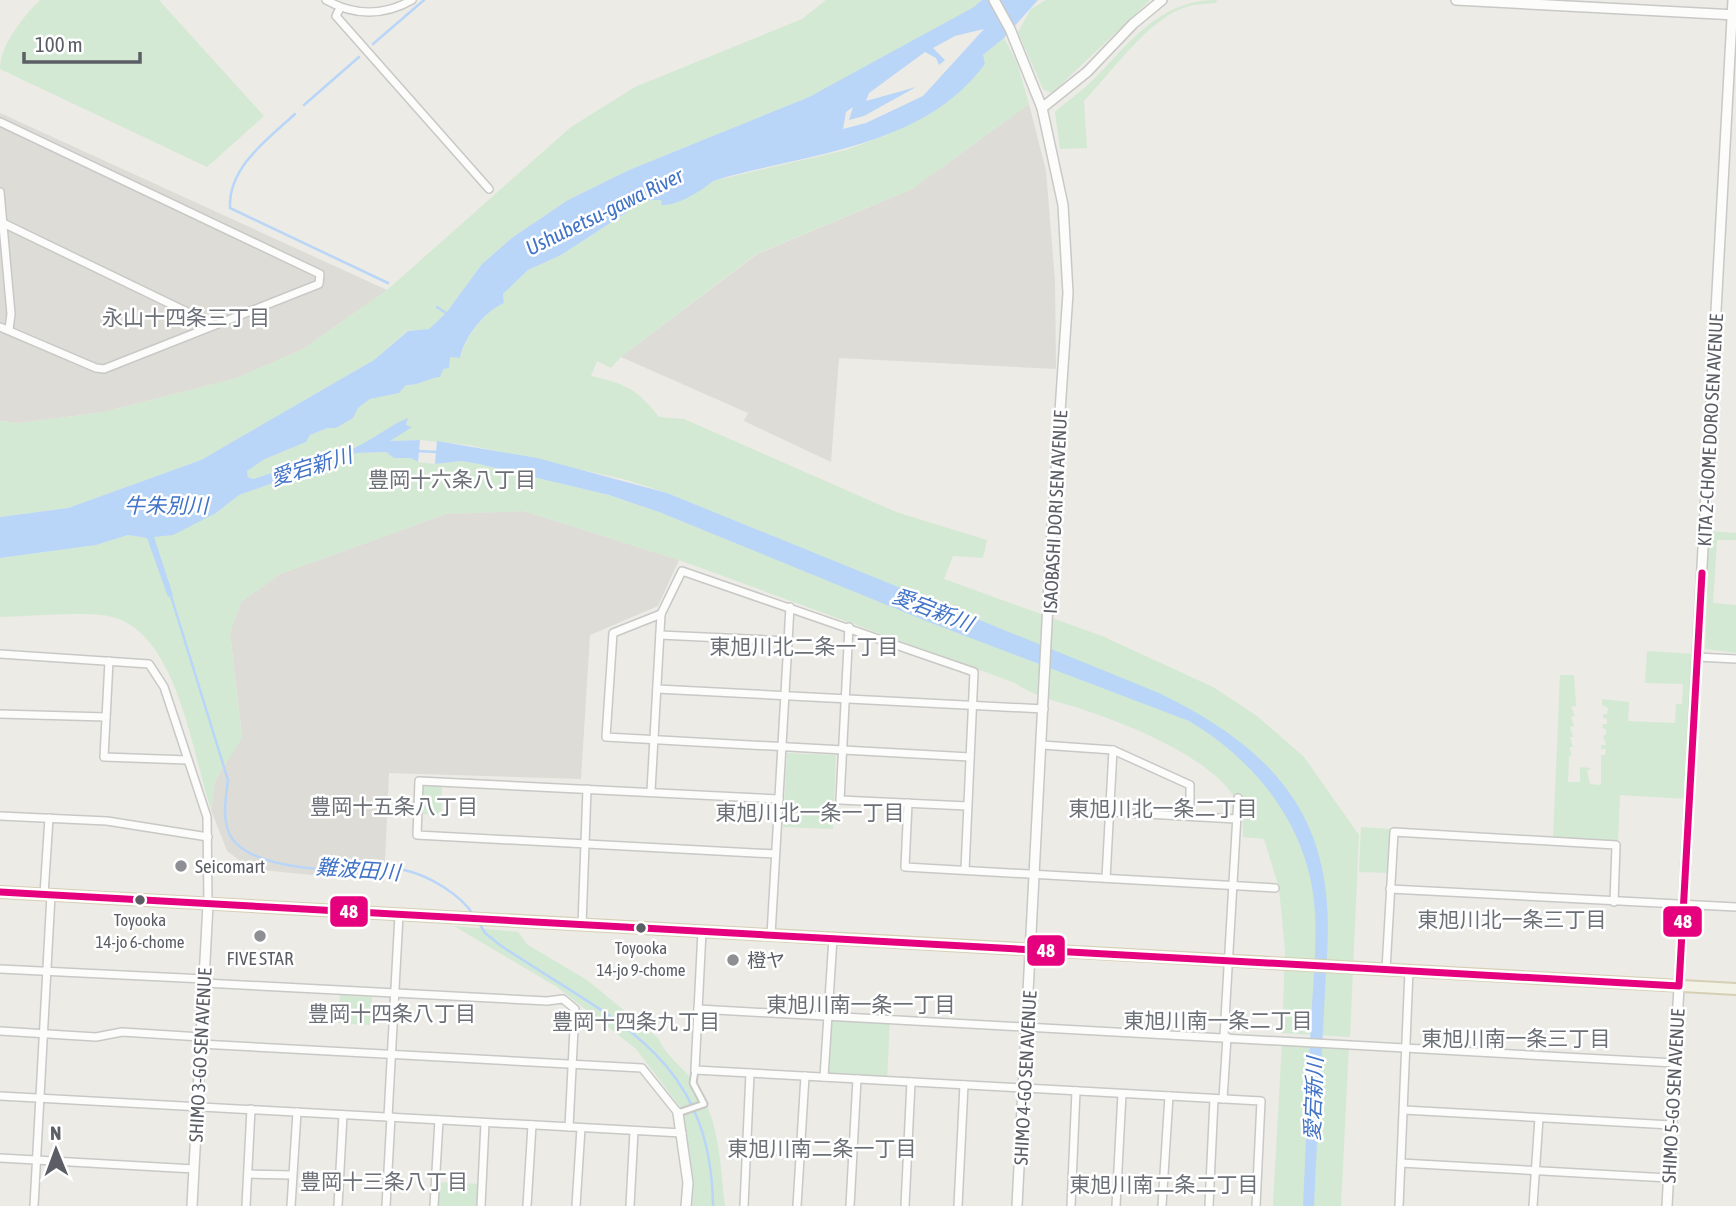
<svg xmlns="http://www.w3.org/2000/svg" width="1736" height="1206" viewBox="0 0 1736 1206" font-family="'Asap Condensed','Noto Sans JP',sans-serif">
	<rect width="100%" height="100%" fill="#ecebe6"/>
	<g fill="#dddcd7">
		<polygon points="1029,104 1046,171 1055,282 1056,369 839,358 831,462 744,421 748,413 621,357 757,254 912,189"/>
		<polygon points="0,113 387,290 303,349 237,378 104,412 20,423 0,421"/>
		<polygon points="524,511 679,560 658,606 590,635 581,779 389,773 384,882 251,869 227,851 211,810 215,781 242,737 230,633 241,602 280,574 446,514"/>
	</g>
	<g fill="#d3e9d3">
		<path d="M40,0H159L264,116L207,167L0,69C0,45 23,17 40,0Z"/>
		<polygon points="826,0 992,0 809,97 629,170 568,200 513,237 482,264 446,313 429,329 407,331 374,360 201,460 68,508 0,517 0,421 20,423 104,412 237,378 303,349 387,290 571,127 635,87 802,19"/>
		<polygon points="1046,0 1150,0 1052,93 1043,89 1018,32 1031,9"/>
		<path d="M1217,0L1216,3C1207,4 1198,4 1189,6C1150,16 1111,73 1084,101L1087,148L1060,149L1055,112C1067,101 1081,92 1093,80C1130,43 1159,0 1217,0Z"/>
		<path d="M1004,38L1017,63L1029,104L912,189L756,254L621,357L611,368L597,361L591,376C626,384 637,389 659,417L684,419L896,512L987,540L983,558L953,556L944,579L1102,636L1213,687L1257,716L1304,757L1359,835L1350,1037L1282,1033L1285,951L1279,888L1264,839L1243,837C1243,830 1243,822 1242,816C1233,763 1120,721 1075,707C1052,700 1034,696 1015,683L679,560L524,511L446,514L280,574L241,602L230,633L242,738L215,781L211,810C192,754 177,622 102,615C69,612 33,616 0,617V558L96,545L128,535L147,538L216,513L239,495L357,453L386,452L394,458H411L418,462L435,464L461,461L479,464L609,495L659,512L1041,665V646L667,493L623,479L468,445L420,440L389,441L411,427L406,425L408,419L359,446L253,479L248,477L247,470L265,459L306,442L310,435L327,428H336L353,418L358,408L370,399L398,393L406,385C424,386 442,372 450,356L460,358C465,337 485,311 504,303L503,294L528,270L561,255L646,200C668,200 696,195 713,181L846,150L887,135Z"/>
		<polygon points="1709,531 1736,533 1736,540 1717,540 1713,603 1736,605 1736,653 1705,649"/>
		<polygon points="1647,651 1696,654 1687,799 1620,795 1618,842 1553,838 1560,675 1574,675 1576,706 1571,707 1575,716 1571,717 1574,726 1570,727 1573,737 1570,737 1573,747 1569,747 1572,755 1569,756 1568,782 1580,782 1580,767 1591,768 1587,771 1590,784 1601,785 1601,755 1605,755 1606,749 1601,749 1601,745 1606,745 1603,735 1606,735 1606,729 1602,728 1603,724 1607,724 1607,719 1603,718 1603,714 1607,714 1608,708 1602,705 1602,699 1629,702 1628,721 1675,723 1676,704 1682,704 1683,684 1645,683"/>
		<polygon points="787,753 836,755 833,829 783,827"/>
		<polygon points="428,783 442,785 441,815 422,814 423,788"/>
		<polygon points="1361,827 1392,829 1389,873 1359,872"/>
		<path d="M454,926L518,932L528,945L587,980L659,1039C665,1056 686,1069 696,1085C720,1121 720,1164 725,1206H692L694,1183L683,1111L636,1049L557,987Z"/>
		<polygon points="340,995 372,997 370,1025 338,1023"/>
		<polygon points="828,1015 890,1018 887,1081 824,1077"/>
		<polygon points="1282,1042 1349,1044 1341,1206 1273,1206"/>
		<polygon points="436,1182 482,1184 481,1206 434,1206"/>
	</g>
	<g fill="#b9d6f8" fill-rule="evenodd">
		<path d="M982,0H1038L1004,38L983,55L985,64C922,149 806,153 713,181C701,191 679,205 662,205L661,200H646L561,255L528,270L503,294L504,303C485,311 464,337 460,358L450,357L449,368L443,369L440,377C427,378 419,386 406,385L399,393L370,399L358,408L353,418L336,428H327L310,435L306,442L265,459L247,471L248,477L253,479C287,467 323,461 356,447C374,439 390,425 408,418L406,425L412,427L390,441L420,440L418,462L411,458H394L386,452L357,453L239,495L216,513L173,535L154,537L173,595L168,597L147,538L128,535L96,545L0,558V517L68,508L201,460L374,360L408,331L429,329L446,313L482,264L513,237L568,200L629,170L809,97L974,7ZM984,29L923,96L866,123L843,129L846,112L853,107L849,120L864,116L916,87L866,101L869,93L925,52L936,58L939,65L945,60L933,48L955,36Z"/>
		<path d="M437,441L537,458L667,493L1159,693C1237,731 1306,781 1323,873C1332,918 1326,965 1324,1010C1321,1075 1317,1141 1314,1206H1303C1306,1144 1308,1082 1311,1020C1313,984 1317,948 1315,913C1311,830 1258,762 1189,721L926,621L659,512L609,495L479,464L461,461L435,464Z"/>
	</g>
	<g fill="none" stroke-linecap="round" stroke-linejoin="round">
		<g stroke="#b9d6f8" stroke-width="2.5">
			<polyline points="373,44 424,0"/>
			<polyline points="304,105 359,57"/>
			<path d="M295,114C268,139 228,167 230,208L388,283"/>
			<polyline points="437,307 449,315"/>
			<polyline points="416,451 437,452"/>
			<path d="M170,593L228,780C226,798 222,815 229,833C245,869 331,871 367,871C379,871 393,868 404,870C428,875 462,895 474,916"/>
			<path d="M478,921L485,933L500,945C610,1020 711,1052 713,1206"/>
		</g>
		<g stroke="#c8c8c7" stroke-width="9">
			<polyline id="pedestrian" points="678,1113 704,1104 693,1083 695,1070"/>
		</g>
		<g stroke="#c8c8c7" stroke-width="10">
			<g id="minor">
				<path d="M326,0C354,16 384,16 412,0"/>
				<polyline points="340,8 336,16 489,189"/>
				<polyline points="0,122 320,274 319,284 104,369 96,368 0,327"/>
				<polyline points="0,192 11,314 9,329"/>
				<polyline points="3,223 214,325"/>
				<polyline points="661,614 613,633 606,737 970,757"/>
				<polyline points="849,627 840,800 967,806"/>
				<polyline points="660,635 788,641"/>
				<polyline points="0,654 149,664 164,687 207,817 208,904"/>
				<polyline points="1697,657 1736,659"/>
				<polyline points="109,661 104,757 188,760"/>
				<polyline points="657,689 1044,709"/>
				<polyline points="0,714 106,717"/>
				<polyline points="1042,745 1113,750 1190,785 1190,816"/>
				<polyline points="651,791 661,614 682,571 974,672 965,870"/>
				<polyline points="908,803 905,867 1275,888"/>
				<polyline points="1111,812 1236,819"/>
				<polyline points="0,816 107,821 208,837"/>
				<polyline points="775,854 417,835 419,781 779,799"/>
				<polyline points="1106,878 1113,750"/>
				<polyline points="1390,889 1736,907"/>
				<polyline points="44,894 49,818"/>
				<polyline points="582,925 587,789"/>
				<polyline points="702,931 695,1070 1261,1101 1256,1206"/>
				<polyline points="771,935 790,607"/>
				<polyline points="0,969 204,979"/>
				<polyline points="1386,969 1394,832 1616,845 1614,902"/>
				<polyline points="204,983 547,1001 563,999 575,1009 569,1127"/>
				<polyline points="698,1009 1675,1063"/>
				<polyline points="0,1031 96,1037 122,1032 201,1037"/>
				<polyline points="1224,1036 1238,798"/>
				<polyline points="200,1044 642,1068 678,1113"/>
				<polyline points="824,1077 833,938"/>
				<polyline points="0,1096 682,1133"/>
				<polyline points="1223,1099 1227,1037"/>
				<polyline points="1404,1110 1671,1125"/>
				<polyline points="388,1117 399,915"/>
				<polyline points="0,1158 194,1169"/>
				<polyline points="1401,1163 1669,1178"/>
				<polyline points="248,1174 292,1175"/>
				<polyline points="34,1206 51,895"/>
				<polyline points="246,1206 251,1109"/>
				<polyline points="291,1206 297,1112"/>
				<polyline points="338,1206 343,1115"/>
				<polyline points="386,1206 391,1117"/>
				<polyline points="434,1206 439,1120"/>
				<polyline points="481,1206 485,1123"/>
				<polyline points="527,1206 532,1125"/>
				<polyline points="576,1206 581,1128"/>
				<polyline points="630,1206 634,1131"/>
				<polyline points="744,1206 750,1073"/>
				<polyline points="797,1206 805,1076"/>
				<polyline points="850,1206 857,1079"/>
				<polyline points="905,1206 911,1082"/>
				<polyline points="958,1206 964,1085"/>
				<polyline points="1071,1206 1076,1091"/>
				<polyline points="1116,1206 1122,1094"/>
				<polyline points="1162,1206 1169,1096"/>
				<polyline points="1209,1206 1214,1099"/>
				<polyline points="1399,1206 1409,971"/>
				<polyline points="1533,1206 1539,1118"/>
			</g>
		</g>
		<g stroke="#c8c8c7" stroke-width="12">
			<g id="tertiary">
				<polyline points="994,0 1010,29 1042,108 1063,205 1068,293 1051,545 1017,1206"/>
				<polyline points="1456,0 1736,15"/>
				<polyline points="1042,108 1087,72 1133,24 1162,0"/>
				<polyline points="678,1113 688,1183 686,1206"/>
				<polyline points="192,1206 208,904"/>
				<polyline points="1667,1206 1733,0"/>
			</g>
		</g>
		<g stroke="#d5cfb3" stroke-width="14">
			<polyline id="primary" points="0,892 1736,989"/>
		</g>
		<use href="#pedestrian" stroke="#fcfcfb" stroke-width="5"/>
		<use href="#minor" stroke="#fcfcfb" stroke-width="7"/>
		<use href="#tertiary" stroke="#fcfcfb" stroke-width="9"/>
		<use href="#primary" stroke="#f3f2e7" stroke-width="10"/>
		<g stroke="#fff" stroke-width="12">
			<polyline id="bus-1" points="0,892 1679,986 1702,573"/>
		</g>
		<use href="#bus-1" stroke="#e5007d" stroke-width="7"/>
	</g>
	<g fill="#8e8f92" stroke="#fff" stroke-width="2.5">
		<circle cx="181" cy="866" r="7"/>
		<circle cx="260" cy="936" r="7"/>
		<circle cx="733" cy="960" r="7"/>
	</g>
	<g fill="#5b5e65" stroke="#fff" stroke-width="2.5">
		<circle cx="140" cy="900" r="6"/>
		<circle cx="641" cy="928" r="6"/>
	</g>
	<g text-anchor="middle" dominant-baseline="central" stroke-width="5" stroke-linejoin="round" paint-order="stroke">
		<g font-size="17" fill="#5b5e65" stroke="#fff">
			<text x="140" y="920">Toyooka<tspan x="140" dy="22">14-jo 6-chome</tspan></text>
			<text x="641" y="948">Toyooka<tspan x="641" dy="22">14-jo 9-chome</tspan></text>
		</g>
		<g font-size="19" fill="#5b5e65" stroke="#fff">
			<text transform="translate(1710 430) rotate(-87)">KITA 2-CHOME DORO SEN AVENUE</text>
			<text transform="translate(1055 512) rotate(-87)">ISAOBASHI DORI SEN AVENUE</text>
			<text transform="translate(200 1055) rotate(-87)">SHIMO 3-GO SEN AVENUE</text>
			<text transform="translate(1025 1078) rotate(-87)">SHIMO 4-GO SEN AVENUE</text>
			<text transform="translate(1673 1096) rotate(-87)">SHIMO 5-GO SEN AVENUE</text>
		</g>
		<g font-size="19" fill="#5b5e65" stroke="#fff" text-anchor="start">
			<text x="195" y="866">Seicomart</text>
			<text x="260" y="958" text-anchor="middle">FIVE STAR</text>
			<text x="747" y="960">橙ヤ</text>
		</g>
		<g font-size="21" font-style="italic" fill="#4173c7" stroke="#fff">
			<text transform="translate(604 211) rotate(-26)">Ushubetsu-gawa River</text>
			<text transform="translate(311 466) rotate(-17)">愛宕新川</text>
			<text x="166" y="505">牛朱別川</text>
			<text transform="translate(933 609) rotate(21)">愛宕新川</text>
			<text transform="translate(358 869) rotate(4)">難波田川</text>
			<text transform="translate(1313 1099) rotate(-88)">愛宕新川</text>
		</g>
		<g font-size="21" fill="#6c7077" stroke="#fff">
			<text x="186" y="317">永山十四条三丁目</text>
			<text x="452" y="479">豊岡十六条八丁目</text>
			<text x="804" y="646">東旭川北二条一丁目</text>
			<text x="394" y="806">豊岡十五条八丁目</text>
			<text x="1163" y="808">東旭川北一条二丁目</text>
			<text x="810" y="812">東旭川北一条一丁目</text>
			<text x="1512" y="919">東旭川北一条三丁目</text>
			<text x="861" y="1004">東旭川南一条一丁目</text>
			<text x="392" y="1013">豊岡十四条八丁目</text>
			<text x="1218" y="1020">東旭川南一条二丁目</text>
			<text x="636" y="1021">豊岡十四条九丁目</text>
			<text x="1516" y="1038">東旭川南一条三丁目</text>
			<text x="822" y="1148">東旭川南二条一丁目</text>
			<text x="384" y="1181">豊岡十三条八丁目</text>
			<text x="1164" y="1184">東旭川南二条二丁目</text>
		</g>
	</g>
	<g stroke="#fff" stroke-width="2.5">
		<rect x="329" y="895" width="40" height="33" rx="7" fill="#e5007d"/>
		<rect x="1662" y="905" width="41" height="33" rx="7" fill="#e5007d"/>
		<rect x="1026" y="934" width="40" height="33" rx="7" fill="#e5007d"/>
	</g>
	<g font-size="19" text-anchor="middle" font-weight="bold" fill="#fff">
		<text x="349" y="918">48</text>
		<text x="1683" y="928">48</text>
		<text x="1046" y="957">48</text>
	</g>
	<g transform="translate(56 1150) rotate(359)" stroke="#ffffff" stroke-width="5" paint-order="stroke">
	<path d="M0-5L12 26L0 18L-12 26Z" fill="#5b5e65"/>
	<text y="-10" font-size="19" font-weight="bold" text-anchor="middle" fill="#5b5e65">N</text>
	</g>
	<path d="M24 52v10h116v-10" fill="none" stroke="#5b5e65" stroke-width="3.5"/>
	<text x="35" y="52" font-size="21" fill="#5b5e65" stroke="#ffffff" stroke-width="5" paint-order="stroke">100 m</text>
</svg>
